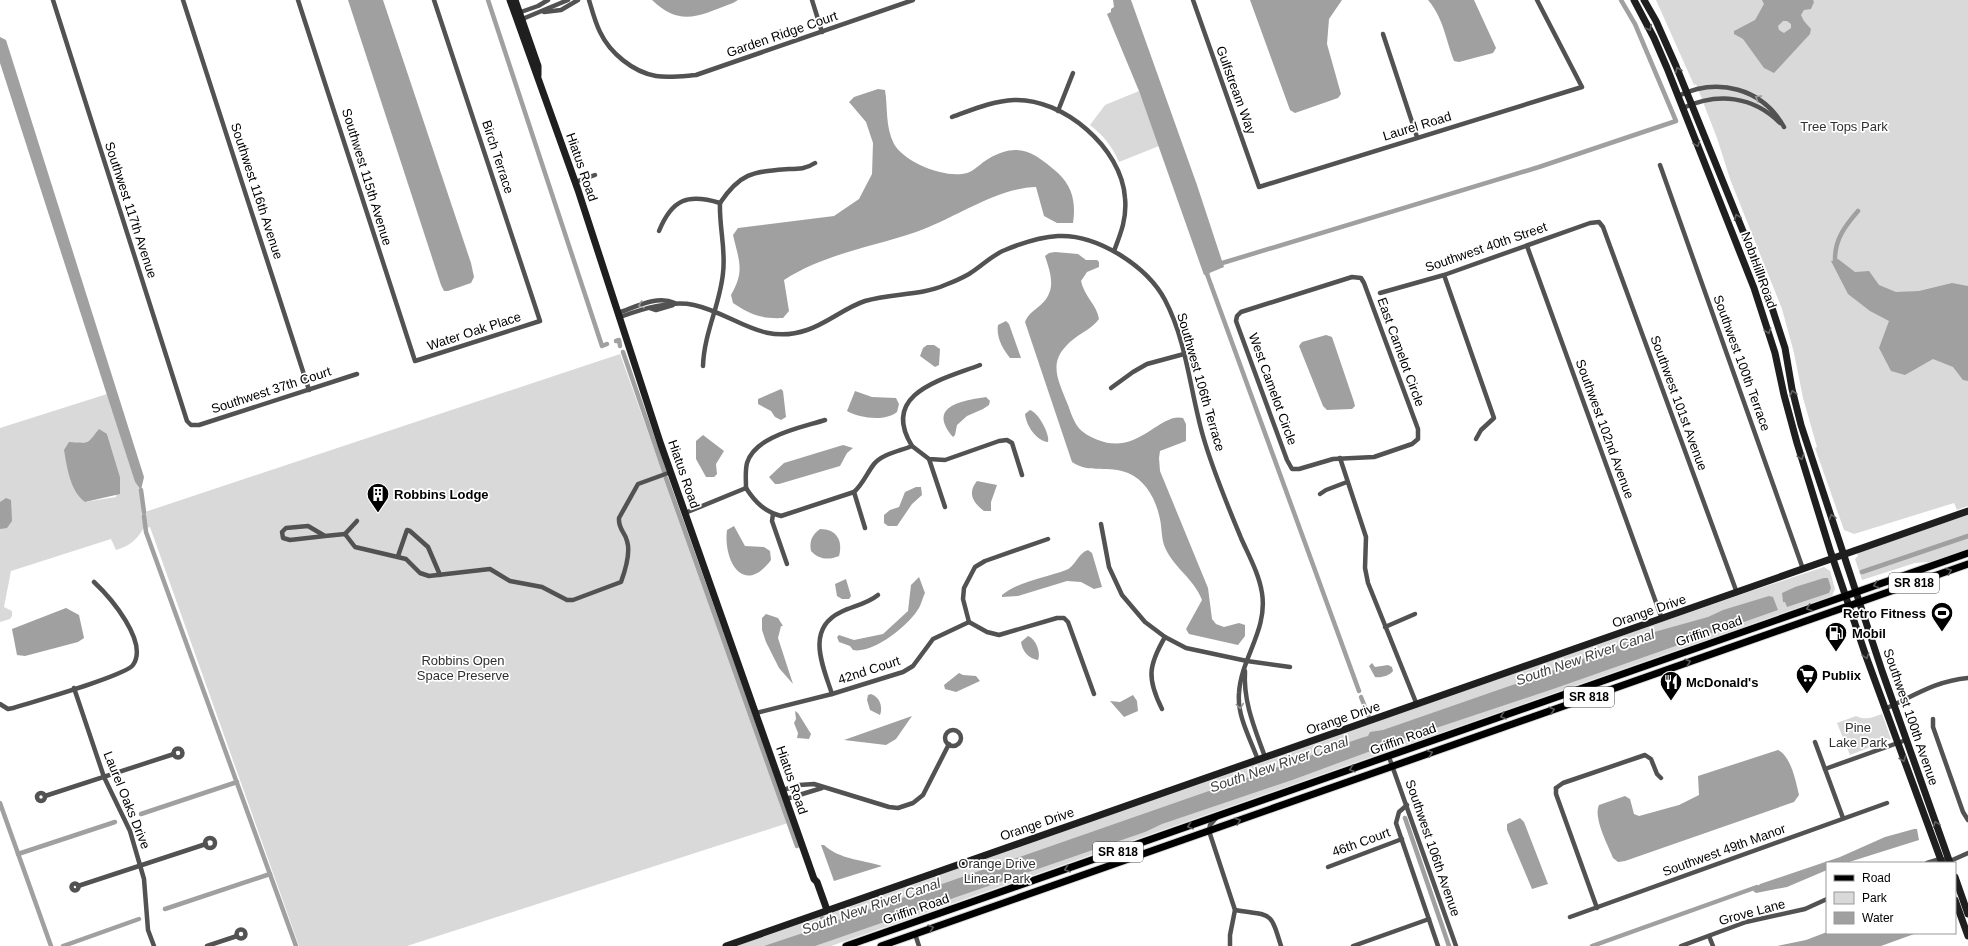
<svg xmlns="http://www.w3.org/2000/svg" width="1968" height="946" viewBox="0 0 1968 946" font-family="Helvetica,sans-serif">
	<rect width="100%" height="100%" fill="#fff"/>
	<g fill="#d9d9d9" fill-rule="evenodd">
		<polygon points="1656,0 1968,0 1968,506 1957,510 1954,503 1854,534 1844,530 1815,448 1817,447 1803,398 1794,353 1782,309 1730,179 1717,138 1696,84 1694,85"/>
		<path d="M1139,91L1159,146L1119,162C1112,146 1104,136 1090,125L1105,105Z"/>
		<path d="M620,354L788,823L407,946H299L150,527L143,529C136,541 129,546 116,550L111,539L11,571L4,607L12,611V616L10,619L0,622V428L107,394L135,482L141,490L145,512ZM97,434H107L120,477L116,497L85,502C67,474 68,475 73,442C82,445 91,442 97,434Z"/>
		<polygon points="1968,515 1968,549 1930,562 1915,563 1862,580 1855,559 1858,556 1857,553"/>
		<polygon points="1824,567 1830,571 1835,589 1832,596 1826,598 831,946 732,946 1745,593"/>
		<path d="M1882,714L1891,739L1850,755L1837,723L1856,716C1865,721 1873,717 1882,714Z"/>
	</g>
	<g fill="#a0a0a0" fill-rule="evenodd">
		<polygon points="348,0 383,0 471,263 474,277 471,283 448,291 444,291 441,285"/>
		<path d="M652,0H738L733,3C700,15 681,28 652,0Z"/>
		<polygon points="1113,0 1131,0 1197,185 1224,267 1207,274 1204,275 1139,91 1107,14 1111,12 1111,9 1114,7"/>
		<polygon points="1250,0 1342,0 1329,19 1327,44 1341,94 1338,98 1295,113 1290,110"/>
		<path d="M1428,0H1474L1496,48L1493,53L1459,62L1454,61C1446,40 1443,17 1428,0Z"/>
		<path d="M1762,0H1813L1814,2L1811,9L1804,10L1801,15L1804,21L1811,29L1810,34L1774,73L1764,68L1743,39L1734,34V31L1755,20L1764,4ZM1783,21H1787L1791,24V28L1784,33L1779,30L1778,26Z"/>
		<polygon points="0,37 6,40 144,477 141,490 135,482 0,63"/>
		<path d="M878,89L885,90C888,108 885,126 894,144C905,163 946,179 967,173C974,171 981,163 988,159C1018,141 1034,152 1058,173C1073,187 1076,204 1073,223H1057L1044,216L1036,187C996,188 954,219 916,232C872,247 824,254 784,280L789,311L783,318C762,319 751,315 733,303L731,295C745,271 739,261 733,235L738,228L834,216L859,199L872,174L873,143L866,122L849,102L854,97Z"/>
		<path d="M1055,252L1078,254L1086,260H1097L1099,262V267L1087,272L1081,281C1084,296 1097,305 1099,319C1092,328 1083,332 1075,338C1046,360 1057,377 1068,405C1075,425 1078,432 1098,440C1138,456 1160,412 1183,418L1186,424V441L1160,451L1159,458L1160,471L1208,588L1212,619L1216,624L1224,627L1239,623L1245,625V636L1238,645L1189,634L1186,629L1202,600C1194,578 1172,567 1164,545C1161,536 1162,525 1159,515C1155,498 1145,480 1128,473C1109,465 1089,474 1072,462L1025,322C1028,315 1031,313 1037,308C1057,293 1052,277 1045,256L1049,253Z"/>
		<polygon points="1838,259 1855,272 1869,271 1879,285 1896,292 1919,291 1952,283 1968,286 1968,381 1963,380 1953,367 1933,359 1905,375 1891,371 1879,348 1889,321 1870,311 1848,294 1831,261"/>
		<path d="M1006,321L1009,324L1021,358H1010C1003,349 996,338 998,325Z"/>
		<polygon points="1326,335 1332,337 1354,402 1355,406 1352,409 1327,410 1323,406 1299,346 1302,342"/>
		<polygon points="927,345 934,345 940,349 939,365 935,367 920,356 923,348"/>
		<polygon points="781,389 783,391 786,417 781,420 775,417 771,411 758,404 758,399"/>
		<path d="M855,391L872,397L896,398L899,404L897,412C885,422 859,418 847,411Z"/>
		<path d="M986,397L990,401L989,405L983,409L967,416L957,425L955,435L953,437C927,406 961,401 986,397Z"/>
		<path d="M1030,410C1039,413 1050,435 1048,442C1036,441 1026,425 1025,414Z"/>
		<path d="M99,429L107,434L120,477V494L85,502C70,491 67,467 64,450L69,442C91,443 86,445 99,429Z"/>
		<polygon points="703,435 724,451 716,464 717,474 714,477 706,477 696,459 696,441"/>
		<polygon points="843,445 853,448 847,453 840,466 779,484 775,484 769,477 784,463"/>
		<path d="M977,481L997,485L991,502V511H984C973,503 967,493 977,481Z"/>
		<polygon points="916,487 921,487 922,495 912,504 897,526 888,526 884,523 884,515 890,510 899,507 905,492"/>
		<polygon points="6,498 11,500 12,521 7,528 0,529 0,502"/>
		<path d="M734,526L745,546L764,547L770,551L771,560C743,597 723,560 727,530Z"/>
		<path d="M820,529C837,529 843,541 839,556C829,560 819,560 811,551C809,541 812,535 820,529Z"/>
		<path d="M1088,550L1092,553L1102,587L1094,589L1081,582L1067,581L1018,596L1002,597V595C1019,581 1045,578 1066,570C1075,567 1078,553 1088,550Z"/>
		<path d="M919,577L925,593C922,599 921,606 917,611C906,627 873,654 853,650L850,646L839,642L837,637L839,635L854,640L883,634L908,611L911,585Z"/>
		<polygon points="1824,578 1828,578 1831,588 1829,593 1787,607 1785,602 1783,602 1782,593 1795,587"/>
		<polygon points="846,579 851,596 849,599 842,599 837,596 835,584"/>
		<polygon points="1769,596 1773,597 1778,610 1556,688 1385,745 1383,747 1385,751 1375,755 1374,751 1368,752 1295,779 1162,824 1145,832 815,946 764,946 818,928 822,924 821,922 825,921 826,924 830,923 1361,738 1368,736 1370,732 1383,730 1541,675 1647,634 1708,617 1723,610"/>
		<polygon points="66,608 79,615 84,638 78,642 25,656 17,655 12,629"/>
		<polygon points="766,614 778,618 783,626 781,626 778,638 793,684 779,668 766,642 762,630 762,618"/>
		<path d="M1028,636C1036,639 1041,653 1038,660C1029,659 1022,651 1021,642Z"/>
		<path d="M1372,663L1375,667L1388,665L1392,667L1393,671C1389,676 1381,678 1375,677L1369,666Z"/>
		<polygon points="959,673 963,675 976,676 980,681 956,692 945,689 944,685"/>
		<path d="M871,694C880,697 883,707 880,715L870,710L867,700L868,695Z"/>
		<polygon points="1133,695 1137,701 1138,711 1124,717 1110,701 1120,702"/>
		<polygon points="795,711 798,713 811,734 809,739 797,738 798,733 794,723 796,719"/>
		<polygon points="912,716 896,739 886,745 844,740"/>
		<path d="M1778,750C1791,756 1796,782 1799,795L1794,802L1625,861L1618,862L1613,858C1608,845 1593,818 1599,805L1625,796L1630,799L1634,814L1639,816L1679,805L1699,795L1698,776Z"/>
		<polygon points="1520,818 1524,822 1548,884 1532,889 1507,830 1507,824"/>
		<polygon points="1914,829 1917,829 1919,840 1846,863 1827,863 1827,870 1787,887 1756,893 1753,891 1760,884 1840,857 1885,837"/>
		<path d="M821,845H824C841,860 860,859 882,866L834,881Z"/>
		<polygon points="1827,932 1827,933 1917,933 1881,946 1777,946 1806,940"/>
	</g>
	<g fill="none" stroke-linecap="round" stroke-linejoin="round">
		<g stroke="#a0a0a0" stroke-width="4.5">
			<polyline points="488,0 602,346 607,344"/>
			<path d="M1835,259C1835,239 1845,226 1858,211"/>
			<polyline points="1219,264 1539,167 1676,121 1635,24 1621,0"/>
			<polyline points="1209,269 1207,274 1359,691"/>
			<polyline points="616,341 619,340 620,346"/>
			<polyline points="623,352 664,471"/>
			<polyline points="666,478 797,846"/>
			<polyline points="141,490 144,512"/>
			<polyline points="144,516 146,532 296,946"/>
			<polyline points="1862,572 1968,536"/>
			<polyline points="1361,697 1369,717"/>
			<polyline points="0,803 51,946"/>
			<polyline points="141,814 237,782"/>
			<polyline points="1405,818 1449,946"/>
			<polyline points="18,854 115,822"/>
			<polyline points="165,909 270,874"/>
			<polyline points="822,918 825,927"/>
			<polyline points="63,946 139,919"/>
			<polyline points="1592,946 1757,887"/>
		</g>
		<g stroke="#dbdbdb" stroke-width="9">
			<g id="primary">
				<polyline points="846,946 1968,553"/>
				<polyline points="881,946 1968,564"/>
			</g>
		</g>
		<g stroke="#525252" stroke-width="4.5">
			<polyline points="53,0 187,421 191,425 199,425 357,374"/>
			<polyline points="183,0 309,390"/>
			<polyline points="298,0 415,361 540,321 434,0"/>
			<path d="M589,0C592,10 595,22 600,32C610,53 633,72 656,76C669,78 683,76 696,75L913,0"/>
			<polyline points="812,0 822,32"/>
			<polyline points="1193,0 1259,187 1582,87 1537,0"/>
			<polyline points="544,12 561,10 578,0"/>
			<polyline points="518,13 538,6 548,0"/>
			<polyline points="520,20 568,0"/>
			<polyline points="1383,34 1417,137"/>
			<path d="M1678,96C1718,77 1762,88 1784,127"/>
			<path d="M1683,108C1718,92 1753,96 1780,123"/>
			<polyline points="1058,111 1073,73"/>
			<path d="M952,117C972,110 992,101 1014,100C1063,98 1122,148 1125,198C1127,218 1121,233 1114,251"/>
			<polyline points="1660,165 1803,569"/>
			<polyline points="575,182 595,175"/>
			<path d="M720,203C741,172 753,172 789,169C799,169 806,169 815,163"/>
			<path d="M659,231C672,199 688,193 720,203"/>
			<polyline points="1527,246 1662,619"/>
			<polyline points="1444,275 1494,418 1481,430 1476,439"/>
			<polygon points="1352,277 1361,278 1364,283 1418,429 1418,439 1412,444 1374,457 1333,459 1299,469 1292,469 1287,460 1236,321 1237,316 1241,312"/>
			<polyline points="1380,293 1444,275 1590,223 1599,222 1603,227 1737,593"/>
			<polyline points="650,308 656,310 673,305"/>
			<path d="M618,313C636,307 656,295 675,303"/>
			<path d="M620,317C642,309 670,300 694,305C735,314 761,346 807,330C828,323 844,308 865,301C891,293 920,296 945,285C953,282 962,278 969,274C982,266 992,255 1005,250C1022,243 1039,237 1058,236C1097,234 1147,266 1165,300C1187,342 1190,391 1203,436C1213,471 1227,504 1241,538C1249,556 1259,574 1262,593C1268,630 1241,658 1239,693C1237,716 1250,738 1258,760"/>
			<path d="M703,366C704,333 720,305 723,273C726,249 719,227 720,203"/>
			<polyline points="1111,388 1133,372 1147,364 1184,354"/>
			<path d="M912,446C879,393 944,379 980,365"/>
			<polyline points="1340,458 1366,537 1365,568 1368,583 1417,705"/>
			<polyline points="929,459 945,507"/>
			<path d="M746,488C755,502 765,512 781,516L854,492C863,484 867,473 874,464C882,454 900,451 912,446L929,459L945,460L999,441L1007,440L1012,443L1022,475"/>
			<path d="M746,488C746,480 745,471 747,463C755,436 800,428 825,420"/>
			<polyline points="854,492 865,528"/>
			<polyline points="1320,494 1326,490 1347,482"/>
			<polyline points="685,513 746,488"/>
			<polyline points="773,514 772,521 787,564"/>
			<polyline points="1101,524 1109,567 1122,595 1145,622 1165,637 1186,648 1247,661 1290,667"/>
			<polyline points="345,534 357,521"/>
			<path d="M325,536L290,540L283,538L282,532L286,528L308,526L325,536L345,534L355,547L406,559L420,573L429,576L490,569L510,581L542,587L567,600H573L621,582C625,571 631,553 627,541C625,532 618,529 619,518L638,484L671,472"/>
			<polyline points="398,556 407,530 410,531 428,547 440,575"/>
			<polyline points="969,622 963,599 964,588 975,567 985,561 1048,539"/>
			<polyline points="1385,627 1415,614"/>
			<path d="M1245,671C1243,702 1255,729 1265,757"/>
			<polyline points="74,688 104,777 130,831 144,879 148,930 154,946"/>
			<path d="M832,694C823,666 805,629 841,612C853,606 867,604 878,595"/>
			<path d="M0,704L8,709L13,708C32,702 125,676 133,665C149,642 110,597 94,582"/>
			<path d="M1162,709C1147,679 1148,666 1165,637"/>
			<path d="M1885,709C1914,696 1935,681 1968,678"/>
			<polyline points="756,713 832,694 903,672 913,666 933,639 969,622 987,632 999,635 1057,618 1064,618 1068,622 1094,694"/>
			<polyline points="1933,719 1933,727 1963,812 1968,820"/>
			<circle cx="953" cy="738" r="8"/>
			<polyline points="1815,742 1843,818"/>
			<circle cx="178" cy="753" r="4.5"/>
			<polyline points="1389,757 1456,946"/>
			<polyline points="1825,769 1906,740"/>
			<polyline points="1556,788 1556,794 1597,908"/>
			<polyline points="1556,788 1563,783 1645,755 1651,759 1657,774 1661,778"/>
			<polyline points="783,790 799,785 814,784 889,807 898,808 913,803 923,795 949,744"/>
			<circle cx="41" cy="797" r="4"/>
			<polyline points="45,796 174,754"/>
			<polyline points="786,799 822,788"/>
			<polyline points="1407,805 1399,812 1396,823 1438,946"/>
			<polyline points="1217,817 1210,825 1209,831 1235,910 1230,935 1230,946"/>
			<circle cx="210" cy="843" r="5"/>
			<polyline points="1948,862 1968,853"/>
			<polyline points="1927,863 1940,859 1949,860"/>
			<polyline points="1328,867 1402,839"/>
			<circle cx="75" cy="887" r="3.5"/>
			<polyline points="78,886 206,844"/>
			<path d="M1235,910C1272,916 1270,910 1281,946"/>
			<polyline points="1570,917 1887,803"/>
			<circle cx="241" cy="934" r="4.5"/>
			<polyline points="915,934 919,946"/>
			<polyline points="1709,936 1713,946"/>
			<polyline points="207,946 237,936"/>
			<polyline points="1353,946 1429,919"/>
			<polyline points="1681,946 1746,922 1805,909 1827,899"/>
		</g>
		<g stroke="#1f1f1f" stroke-width="7">
			<polyline points="510,0 578,190 661,445 814,879 817,882 827,910"/>
			<polyline points="515,0 538,66 538,75"/>
			<polyline points="1634,0 1654,38 1667,68 1754,288 1775,353 1784,395 1797,443 1830,550 1867,659 1942,863"/>
			<polyline points="1644,0 1656,21 1676,66 1764,283 1785,348 1792,389 1801,425 1882,671 1950,863"/>
			<polyline points="1955,877 1968,914"/>
			<polyline points="1955,900 1968,936"/>
			<polyline points="726,946 1968,511"/>
		</g>
		<use href="#primary" stroke="#000" stroke-width="7"/>
	</g>
	<defs><path id="oneway-chevron" d="M-2-3.5L2.5 0L-2 3.5" fill="none" stroke-width="1.6" stroke-linecap="round" stroke-linejoin="round"/></defs>
	<g stroke="#626262">
		<use href="#oneway-chevron" transform="translate(1649 28) rotate(62)"/>
		<use href="#oneway-chevron" transform="translate(1678 70) rotate(-112)"/>
		<use href="#oneway-chevron" transform="translate(1697 144) rotate(69)"/>
		<use href="#oneway-chevron" transform="translate(1737 217) rotate(-112)"/>
		<use href="#oneway-chevron" transform="translate(1768 331) rotate(72)"/>
		<use href="#oneway-chevron" transform="translate(1793 393) rotate(-103)"/>
		<use href="#oneway-chevron" transform="translate(1801 457) rotate(73)"/>
		<use href="#oneway-chevron" transform="translate(1832 517) rotate(-106)"/>
		<use href="#oneway-chevron" transform="translate(1866 656) rotate(72)"/>
		<use href="#oneway-chevron" transform="translate(1903 759) rotate(70)"/>
		<use href="#oneway-chevron" transform="translate(1936 824) rotate(-110)"/>
	</g>
	<g stroke="#979797">
		<use href="#oneway-chevron" transform="translate(1758 98) rotate(-149)"/>
		<use href="#oneway-chevron" transform="translate(641 305) rotate(161)"/>
		<use href="#oneway-chevron" transform="translate(1240 706) rotate(82)"/>
	</g>
	<g stroke="#595959">
		<use href="#oneway-chevron" transform="translate(1949 571) rotate(-20)"/>
		<use href="#oneway-chevron" transform="translate(1876 585) rotate(161)"/>
		<use href="#oneway-chevron" transform="translate(1809 608) rotate(161)"/>
		<use href="#oneway-chevron" transform="translate(1688 662) rotate(-19)"/>
		<use href="#oneway-chevron" transform="translate(1552 710) rotate(-19)"/>
		<use href="#oneway-chevron" transform="translate(1503 716) rotate(161)"/>
		<use href="#oneway-chevron" transform="translate(1430 753) rotate(-20)"/>
		<use href="#oneway-chevron" transform="translate(1352 769) rotate(161)"/>
		<use href="#oneway-chevron" transform="translate(1238 821) rotate(-19)"/>
		<use href="#oneway-chevron" transform="translate(1190 826) rotate(161)"/>
		<use href="#oneway-chevron" transform="translate(1067 869) rotate(161)"/>
		<use href="#oneway-chevron" transform="translate(931 928) rotate(-19)"/>
	</g>
	<defs>
		<g id="building-pin" transform="scale(1.15)"><path d="M0 17L-7.5 6A9.5 9.5 0 1 1 7.5 6Z" fill="#000" stroke="#fff"/><path d="M-4-6H4V6H1V3H-1V6H-4ZM-2.5-4.3h1.7v1.8h-1.7ZM.8-4.3h1.7v1.8H.8ZM-2.5-1h1.7V.8h-1.7ZM.8-1h1.7V.8H.8Z" fill="#fff"/></g>
		<g id="stadium-pin" transform="scale(1.15)"><path d="M0 17L-7.5 6A9.5 9.5 0 1 1 7.5 6Z" fill="#000" stroke="#fff"/><path d="M0-5a6.5 5 0 1 0 0 10a6.5 5 0 1 0 0-10ZM-3.5-1.8h7v3.6h-7Z" fill="#fff"/></g>
		<g id="fuel-pin" transform="scale(1.15)"><path d="M0 17L-7.5 6A9.5 9.5 0 1 1 7.5 6Z" fill="#000" stroke="#fff"/><path d="M-5.5-6h7V0h2V4h1.3V-2.5L3-4.5l.8-.8L6-3V5H2.5V1h-1V6h-7ZM-4.2-4.7v3.2H.2V-4.7Z" fill="#fff"/></g>
		<g id="supermarket-pin" transform="scale(1.15)"><path d="M0 17L-7.5 6A9.5 9.5 0 1 1 7.5 6Z" fill="#000" stroke="#fff"/><path d="M-6-5.5h2.5l.6 2H6L4.5 2H-2.5L-4.4-4H-6ZM-1.5 3.2a1.3 1.3 0 1 0 .1 0ZM3 3.2a1.3 1.3 0 1 0 .1 0Z" fill="#fff"/></g>
		<g id="restaurant-pin" transform="scale(1.15)"><path d="M0 17L-7.5 6A9.5 9.5 0 1 1 7.5 6Z" fill="#000" stroke="#fff"/><path d="M-5-6h1v4h1v-4h1v4h1v-4h1v5L-1.5 .5V6h-2V.5L-5-1ZM5-6V6H3V1.5H1.5Q1.5-4 5-6Z" fill="#fff"/></g>
	</defs>
	<g fill-rule="evenodd">
		<use href="#building-pin" x="378" y="494"/>
		<use href="#stadium-pin" x="1942" y="613"/>
		<use href="#fuel-pin" x="1836" y="633"/>
		<use href="#supermarket-pin" x="1807" y="675"/>
		<use href="#restaurant-pin" x="1671" y="682"/>
	</g>
	<g text-anchor="middle" dominant-baseline="central" stroke-width="3.5" stroke-linejoin="round" paint-order="stroke">
		<g fill="#fff" stroke="#4c4c4c" stroke-width="1">
			<rect x="1889" y="573" width="50" height="20" rx="3"/>
			<rect x="1564" y="687" width="50" height="20" rx="3"/>
			<rect x="1093" y="842" width="50" height="20" rx="3"/>
		</g>
		<g font-size="12" font-weight="bold" fill="#000">
			<text x="1914" y="583">SR 818</text>
			<text x="1589" y="697">SR 818</text>
			<text x="1118" y="852">SR 818</text>
		</g>
		<g font-size="13" fill="#000" stroke="#fff">
			<text transform="translate(782 34) rotate(-19)">Garden Ridge Court</text>
			<text transform="translate(1236 90) rotate(70)">Gulfstream Way</text>
			<text transform="translate(1417 126) rotate(-17)">Laurel Road</text>
			<text transform="translate(498 157) rotate(72)">Birch Terrace</text>
			<text transform="translate(582 167) rotate(71)">Hiatus Road</text>
			<text transform="translate(367 177) rotate(73)">Southwest 115th Avenue</text>
			<text transform="translate(257 191) rotate(72)">Southwest 116th Avenue</text>
			<text transform="translate(131 210) rotate(72)">Southwest 117th Avenue</text>
			<text transform="translate(1486 247) rotate(-19)">Southwest 40th Street</text>
			<text transform="translate(1759 270) rotate(70)">Nob Hill Road</text>
			<text transform="translate(474 331) rotate(-18)">Water Oak Place</text>
			<text transform="translate(1401 352) rotate(70)">East Camelot Circle</text>
			<text transform="translate(1742 363) rotate(70)">Southwest 100th Terrace</text>
			<text transform="translate(1201 382) rotate(74)">Southwest 106th Terrace</text>
			<text transform="translate(1273 389) rotate(70)">West Camelot Circle</text>
			<text transform="translate(271 390) rotate(-18)">Southwest 37th Court</text>
			<text transform="translate(1679 403) rotate(70)">Southwest 101st Avenue</text>
			<text transform="translate(1605 429) rotate(70)">Southwest 102nd Avenue</text>
			<text transform="translate(684 474) rotate(71)">Hiatus Road</text>
			<text transform="translate(1649 611) rotate(-19)">Orange Drive</text>
			<text transform="translate(1709 631) rotate(-19)">Griffin Road</text>
			<text transform="translate(869 670) rotate(-18)">42nd Court</text>
			<text transform="translate(1911 717) rotate(71)">Southwest 100th Avenue</text>
			<text transform="translate(1343 718) rotate(-19)">Orange Drive</text>
			<text transform="translate(1403 739) rotate(-20)">Griffin Road</text>
			<text transform="translate(792 780) rotate(71)">Hiatus Road</text>
			<text transform="translate(127 800) rotate(68)">Laurel Oaks Drive</text>
			<text transform="translate(1037 824) rotate(-19)">Orange Drive</text>
			<text transform="translate(1361 842) rotate(-20)">46th Court</text>
			<text transform="translate(1433 848) rotate(71)">Southwest 106th Avenue</text>
			<text transform="translate(1724 850) rotate(-20)">Southwest 49th Manor</text>
			<text transform="translate(916 909) rotate(-19)">Griffin Road</text>
			<text transform="translate(1752 912) rotate(-15)">Grove Lane</text>
		</g>
		<g font-size="13" fill="#303030" stroke="#fff">
			<text x="1844" y="126">Tree Tops Park</text>
			<text x="463" y="660">Robbins Open<tspan x="463" dy="15">Space Preserve</tspan></text>
			<text x="1858" y="727">Pine<tspan x="1858" dy="15">Lake Park</tspan></text>
			<text x="997" y="863">Orange Drive<tspan x="997" dy="15">Linear Park</tspan></text>
		</g>
		<g font-size="13" font-weight="bold" fill="#000" stroke="#fff" text-anchor="start">
			<text x="394" y="494">Robbins Lodge</text>
			<text x="1926" y="613" text-anchor="end">Retro Fitness</text>
			<text x="1852" y="633">Mobil</text>
			<text x="1822" y="675">Publix</text>
			<text x="1686" y="682">McDonald's</text>
		</g>
		<g font-size="14" font-style="italic" fill="#414141" stroke="#fff">
			<text transform="translate(1585 657) rotate(-19)">South New River Canal</text>
			<text transform="translate(1279 764) rotate(-19)">South New River Canal</text>
			<text transform="translate(871 906) rotate(-19)">South New River Canal</text>
		</g>
	</g>
	<rect x="1826" y="862" width="130" height="72" fill="#ffffff" stroke="#999999"/>
	<rect x="1834" y="875" width="20" height="6" fill="#000000" stroke="#999999"/>
	<text x="1862" y="882" font-size="12" fill="#000000">Road</text>
	<rect x="1834" y="892" width="20" height="12" fill="#d9d9d9" stroke="#999999"/>
	<text x="1862" y="902" font-size="12" fill="#000000">Park</text>
	<rect x="1834" y="912" width="20" height="12" fill="#a0a0a0" stroke="#999999"/>
	<text x="1862" y="922" font-size="12" fill="#000000">Water</text>
</svg>
